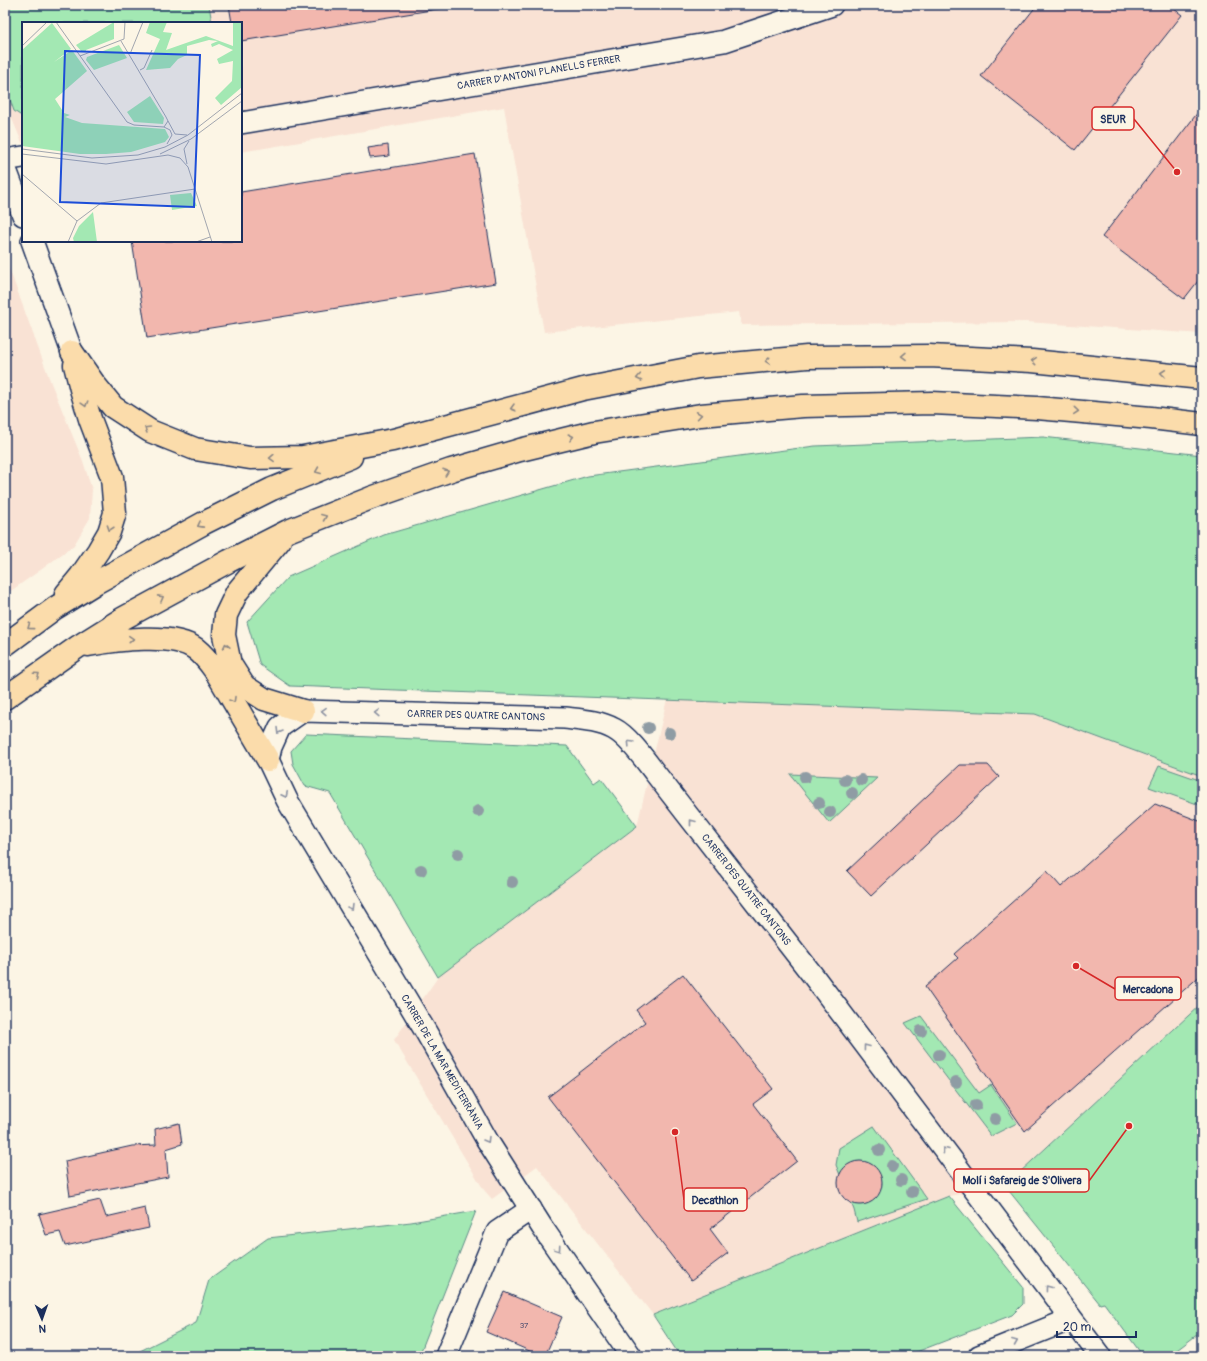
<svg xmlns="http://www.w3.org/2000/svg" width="1207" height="1361" viewBox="0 0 1207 1361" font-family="Pangolin,sans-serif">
	<rect width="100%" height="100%" fill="#fcf5e5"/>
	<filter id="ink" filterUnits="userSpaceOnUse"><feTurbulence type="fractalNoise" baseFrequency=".025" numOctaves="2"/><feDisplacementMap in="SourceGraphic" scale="8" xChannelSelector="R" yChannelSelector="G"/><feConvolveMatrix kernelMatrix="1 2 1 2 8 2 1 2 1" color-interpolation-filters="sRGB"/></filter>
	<g filter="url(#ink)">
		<g fill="#f9e2d4">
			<polygon points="5,5 1202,5 1202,334 1026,322 741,325 739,312 544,332 504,107 241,152 241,23 23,23 23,145 5,102"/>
			<polygon points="5,257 51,383 83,461 92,490 90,518 74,545 42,569 5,595"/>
			<polygon points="667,699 1035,714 1202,776 1202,1003 1005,1186 949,1196 653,1315 537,1166 492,1199 484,1190 394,1040 438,977 637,826"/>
		</g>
		<g fill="#a3e8b3" stroke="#5f8c88">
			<polygon points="5,5 209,5 212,23 23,23 23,117 14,111 5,86"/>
			<polygon points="1043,437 1202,455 1202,776 1035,714 290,686 260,665 247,622 288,577 384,535 588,476 815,446"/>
			<polygon points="306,734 567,746 594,783 601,778 637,826 438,977 330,793 305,786 293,764 291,751"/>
			<polygon points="1159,766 1202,781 1202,803 1200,805 1149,787"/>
			<polygon points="790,774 877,778 829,823"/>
			<polygon points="1202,1003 1202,1331 1169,1356 1143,1356 1104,1303 1100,1304 1005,1186"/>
			<polygon points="921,1016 979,1093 991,1085 1017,1123 991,1136 905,1023"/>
			<polygon points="874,1126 927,1199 857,1222 854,1210 836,1165 839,1148"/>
			<polygon points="949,1196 1023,1287 1023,1304 1012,1315 906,1356 680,1356 653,1315"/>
			<polygon points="476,1211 419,1356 130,1356 196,1323 209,1280 268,1238 411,1222"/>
		</g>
		<g fill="#f2b7ae" stroke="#1b2f5e">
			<polygon points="229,5 462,5 241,41 241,23 232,23"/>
			<polygon points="1037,5 1169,5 1182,15 1075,150 981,76"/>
			<polygon points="1202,107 1202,276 1184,299 1102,237"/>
			<polygon points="388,145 389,156 370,158 368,148"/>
			<polygon points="475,154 496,283 147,338 132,241 241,241 241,192"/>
			<polygon points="960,765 988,765 999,777 871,896 847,871"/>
			<polygon points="1155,804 1202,822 1202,974 1025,1131 925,987 958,958 954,954 1047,871 1061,887"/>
			<polygon points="683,974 773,1089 753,1104 797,1161 710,1229 728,1253 691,1281 548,1097 645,1022 636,1010"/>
			<polygon points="179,1123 182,1144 166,1149 168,1177 70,1196 65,1161 132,1146 156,1145 155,1129"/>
			<circle cx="860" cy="1183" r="22"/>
			<polygon points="100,1200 106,1217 145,1208 149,1228 65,1246 60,1232 46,1235 39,1214"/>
			<polygon points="504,1292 562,1317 545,1356 541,1356 486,1332"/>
		</g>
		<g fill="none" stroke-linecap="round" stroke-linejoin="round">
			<g stroke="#1b2f5e" stroke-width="24">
				<g id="street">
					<path id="s1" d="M241,123L724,41L832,5"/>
					<polyline points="5,160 23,157"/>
					<polyline points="5,167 23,215"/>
					<polyline points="32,241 72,352"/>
					<polyline points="446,1356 497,1232 531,1209"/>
					<path id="s2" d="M631,1356L542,1227L487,1140L426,1032L287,800L268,760L271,747L280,727L303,711L565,718C582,720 599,721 614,729C628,736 645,760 655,773L811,973L1100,1356"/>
					<polyline points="979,1356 1071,1319"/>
				</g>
			</g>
			<g stroke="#1b2f5e" stroke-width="25">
				<g id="highway">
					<polyline points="72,352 95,385 113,407 150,431 195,449 250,458 303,457 393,440 583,389 698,367 807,357 929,356 1032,361 1202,378"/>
					<polyline points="280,540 237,592 226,615 224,635 230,664 244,686 264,699 303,711"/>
					<polyline points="66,594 80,577 98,551 109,532 115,513 112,477 90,419 81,389 75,365"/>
					<polyline points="5,645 55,608 97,582 204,523 272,489 351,457"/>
					<path d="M88,645C115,640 174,632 196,649C212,662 222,682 232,699C244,719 256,740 268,760"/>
					<polyline points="5,698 79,646 122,619 229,561 288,531 371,498 451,470 520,450 594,432 701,415 803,406 932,403 1037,408 1151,418 1202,424"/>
				</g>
			</g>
			<use href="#street" stroke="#fcf5e5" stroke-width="21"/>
			<use href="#highway" stroke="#fbdcab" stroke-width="22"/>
		</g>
		<g fill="#8f9ca4">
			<circle cx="648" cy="728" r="6"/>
			<circle cx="669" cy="733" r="6"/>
			<circle cx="805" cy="777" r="6"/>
			<circle cx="845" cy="780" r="6"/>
			<circle cx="861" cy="780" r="6"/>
			<circle cx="852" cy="793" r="6"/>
			<circle cx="819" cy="803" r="6"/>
			<circle cx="478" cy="811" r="6"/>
			<circle cx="830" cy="812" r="6"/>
			<circle cx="458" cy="854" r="6"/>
			<circle cx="421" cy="870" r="6"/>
			<circle cx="512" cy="882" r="6"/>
			<circle cx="921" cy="1031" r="6"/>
			<circle cx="939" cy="1055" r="6"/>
			<circle cx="956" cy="1082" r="6"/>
			<circle cx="976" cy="1105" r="6"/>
			<circle cx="995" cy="1119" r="6"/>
			<circle cx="879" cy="1150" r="6"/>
			<circle cx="892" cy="1166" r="6"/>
			<circle cx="901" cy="1180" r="6"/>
			<circle cx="912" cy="1192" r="6"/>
		</g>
		<defs><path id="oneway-chevron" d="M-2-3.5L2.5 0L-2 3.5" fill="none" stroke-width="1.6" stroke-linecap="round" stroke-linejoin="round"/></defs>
		<g stroke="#8b8684">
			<use href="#oneway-chevron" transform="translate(904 356) rotate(179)"/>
			<use href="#oneway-chevron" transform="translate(768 361) rotate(175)"/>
			<use href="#oneway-chevron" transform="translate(1034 361) rotate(-175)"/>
			<use href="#oneway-chevron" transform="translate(1163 373) rotate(-174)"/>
			<use href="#oneway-chevron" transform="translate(639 378) rotate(169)"/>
			<use href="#oneway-chevron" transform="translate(85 404) rotate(73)"/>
			<use href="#oneway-chevron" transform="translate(513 408) rotate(165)"/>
			<use href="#oneway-chevron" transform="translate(1076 411) rotate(5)"/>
			<use href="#oneway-chevron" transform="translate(699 415) rotate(-8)"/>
			<use href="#oneway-chevron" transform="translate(147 429) rotate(-149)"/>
			<use href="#oneway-chevron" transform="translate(571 437) rotate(-14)"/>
			<use href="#oneway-chevron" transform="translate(272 458) rotate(178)"/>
			<use href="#oneway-chevron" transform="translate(318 471) rotate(158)"/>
			<use href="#oneway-chevron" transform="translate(446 472) rotate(-19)"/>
			<use href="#oneway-chevron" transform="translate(324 517) rotate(-22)"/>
			<use href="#oneway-chevron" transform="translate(200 525) rotate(152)"/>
			<use href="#oneway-chevron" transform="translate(110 528) rotate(109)"/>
			<use href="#oneway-chevron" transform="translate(161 598) rotate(-29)"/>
			<use href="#oneway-chevron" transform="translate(30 627) rotate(144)"/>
			<use href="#oneway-chevron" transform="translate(131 639) rotate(-4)"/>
			<use href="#oneway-chevron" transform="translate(226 646) rotate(-103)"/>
			<use href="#oneway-chevron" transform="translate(37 675) rotate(-35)"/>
			<use href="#oneway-chevron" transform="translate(233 700) rotate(60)"/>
		</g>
		<g stroke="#8c92a2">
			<use href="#oneway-chevron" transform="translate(324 711) rotate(-178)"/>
			<use href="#oneway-chevron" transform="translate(377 713) rotate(-178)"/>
			<use href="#oneway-chevron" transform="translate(279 731) rotate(121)"/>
			<use href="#oneway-chevron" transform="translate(630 743) rotate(-134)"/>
			<use href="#oneway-chevron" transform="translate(285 795) rotate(64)"/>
			<use href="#oneway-chevron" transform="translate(692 822) rotate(-128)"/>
			<use href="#oneway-chevron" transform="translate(351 907) rotate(59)"/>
			<use href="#oneway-chevron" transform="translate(866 1047) rotate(-127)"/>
			<use href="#oneway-chevron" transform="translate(487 1140) rotate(59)"/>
			<use href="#oneway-chevron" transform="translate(945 1150) rotate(-127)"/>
			<use href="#oneway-chevron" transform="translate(558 1249) rotate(56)"/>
			<use href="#oneway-chevron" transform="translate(1048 1288) rotate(-127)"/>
			<use href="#oneway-chevron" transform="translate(1015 1342) rotate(-22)"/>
		</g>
	</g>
	<g text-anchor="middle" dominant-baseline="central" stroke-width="3" stroke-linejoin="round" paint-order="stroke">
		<g font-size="8" fill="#515172">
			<text x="524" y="1325">37</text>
		</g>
		<g font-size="10" fill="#1b2f5e" stroke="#fcf5e5">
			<text stroke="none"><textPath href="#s1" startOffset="302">CARRER D'ANTONI PLANELLS FERRER</textPath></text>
			<text stroke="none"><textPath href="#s2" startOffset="935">CARRER DES QUATRE CANTONS</textPath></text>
			<text stroke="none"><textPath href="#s2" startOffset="1283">CARRER DES QUATRE CANTONS</textPath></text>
			<text transform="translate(442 1062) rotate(60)">CARRER DE LA MAR MEDITERRÀNIA</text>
		</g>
	</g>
	<g transform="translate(22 22)">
		<rect width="220" height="220" fill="#fcf5e5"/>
		<path d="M92,0V17L64,28V30H60L54,23ZM128,0H145L141,10L150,11L144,28L184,14L211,24V0H220V65L199,83L193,76L210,59L211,39L197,42L195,37L211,28L197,22L190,25L189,22L196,19L187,18L165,24V33L156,37L148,46L124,48L138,17L124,11ZM30,1L49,27L32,40L50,28L65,49L33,77L42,91L48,93L43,95L60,101L143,107L147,115L143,120L109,130L84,132H58L0,124V28ZM97,23L105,36L72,48L64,38L65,35ZM128,74L142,96L141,102L112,100L105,90ZM169,171L175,184L150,188L148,173ZM71,190L75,220H52L51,216L57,204Z" fill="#a3e8b3"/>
		<path fill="none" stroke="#a2a6af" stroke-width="1" d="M34,0L105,100L112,103L142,105L146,99L144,95L99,19M0,24L25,0M108,32L121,0M58,34L102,17L103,0M118,48L122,46L130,28M146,99L153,112L165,113M142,105L148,108L150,113L145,122M0,127L70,136L116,133L143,125L166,113L220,71M0,132L84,142L146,133L158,136L166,145M138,132L169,117L220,79M165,142L162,127L167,119M166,145L190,220M0,152L55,199M46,220L55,199L79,181L173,167M174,220L188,215"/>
		<path fill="#1d4ed8" fill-opacity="0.15" stroke="#1d4ed8" stroke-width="2" d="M43,29L178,33L172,185L38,180Z"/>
		<rect width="220" height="220" fill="none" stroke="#1b2f5e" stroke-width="2"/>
	</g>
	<path fill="none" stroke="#d62828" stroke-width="1.5" d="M1177 172L1134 119M1076 966L1115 989M1129 1126L1089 1181M675 1132L684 1200"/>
	<g fill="#d62828" stroke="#fcf5e5" stroke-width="1.5">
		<circle cx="1177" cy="172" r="4"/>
		<circle cx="1076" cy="966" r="4"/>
		<circle cx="1129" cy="1126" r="4"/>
		<circle cx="675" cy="1132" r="4"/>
	</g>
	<g fill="#fcf5e5" stroke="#d62828" stroke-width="1.5">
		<rect x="1092" y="107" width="42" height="23" rx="4"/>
		<rect x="1115" y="977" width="66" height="23" rx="4"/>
		<rect x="954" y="1169" width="135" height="23" rx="4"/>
		<rect x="684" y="1188" width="63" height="23" rx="4"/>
	</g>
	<g font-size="11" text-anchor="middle" font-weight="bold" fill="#1b2f5e">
		<text x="1113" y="123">SEUR</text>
		<text x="1148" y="993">Mercadona</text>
		<text x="1022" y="1184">Molí i Safareig de S'Olivera</text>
		<text x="715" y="1204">Decathlon</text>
	</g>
	<rect width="1207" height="1361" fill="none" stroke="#fcf5e5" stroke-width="20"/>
	<rect x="10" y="10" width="1187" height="1341" fill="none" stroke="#1b2f5e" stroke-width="1.5" filter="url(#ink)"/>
	<g transform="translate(42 1319) rotate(178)" stroke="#fcf5e5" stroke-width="3" paint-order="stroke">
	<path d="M0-3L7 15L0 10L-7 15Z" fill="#1b2f5e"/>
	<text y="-6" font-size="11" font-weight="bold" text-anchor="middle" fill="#1b2f5e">N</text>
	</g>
	<path d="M1057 1331v6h79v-6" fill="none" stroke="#1b2f5e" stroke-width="2"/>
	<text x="1063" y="1331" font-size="12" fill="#1b2f5e" stroke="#fcf5e5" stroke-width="3" paint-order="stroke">20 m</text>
</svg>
